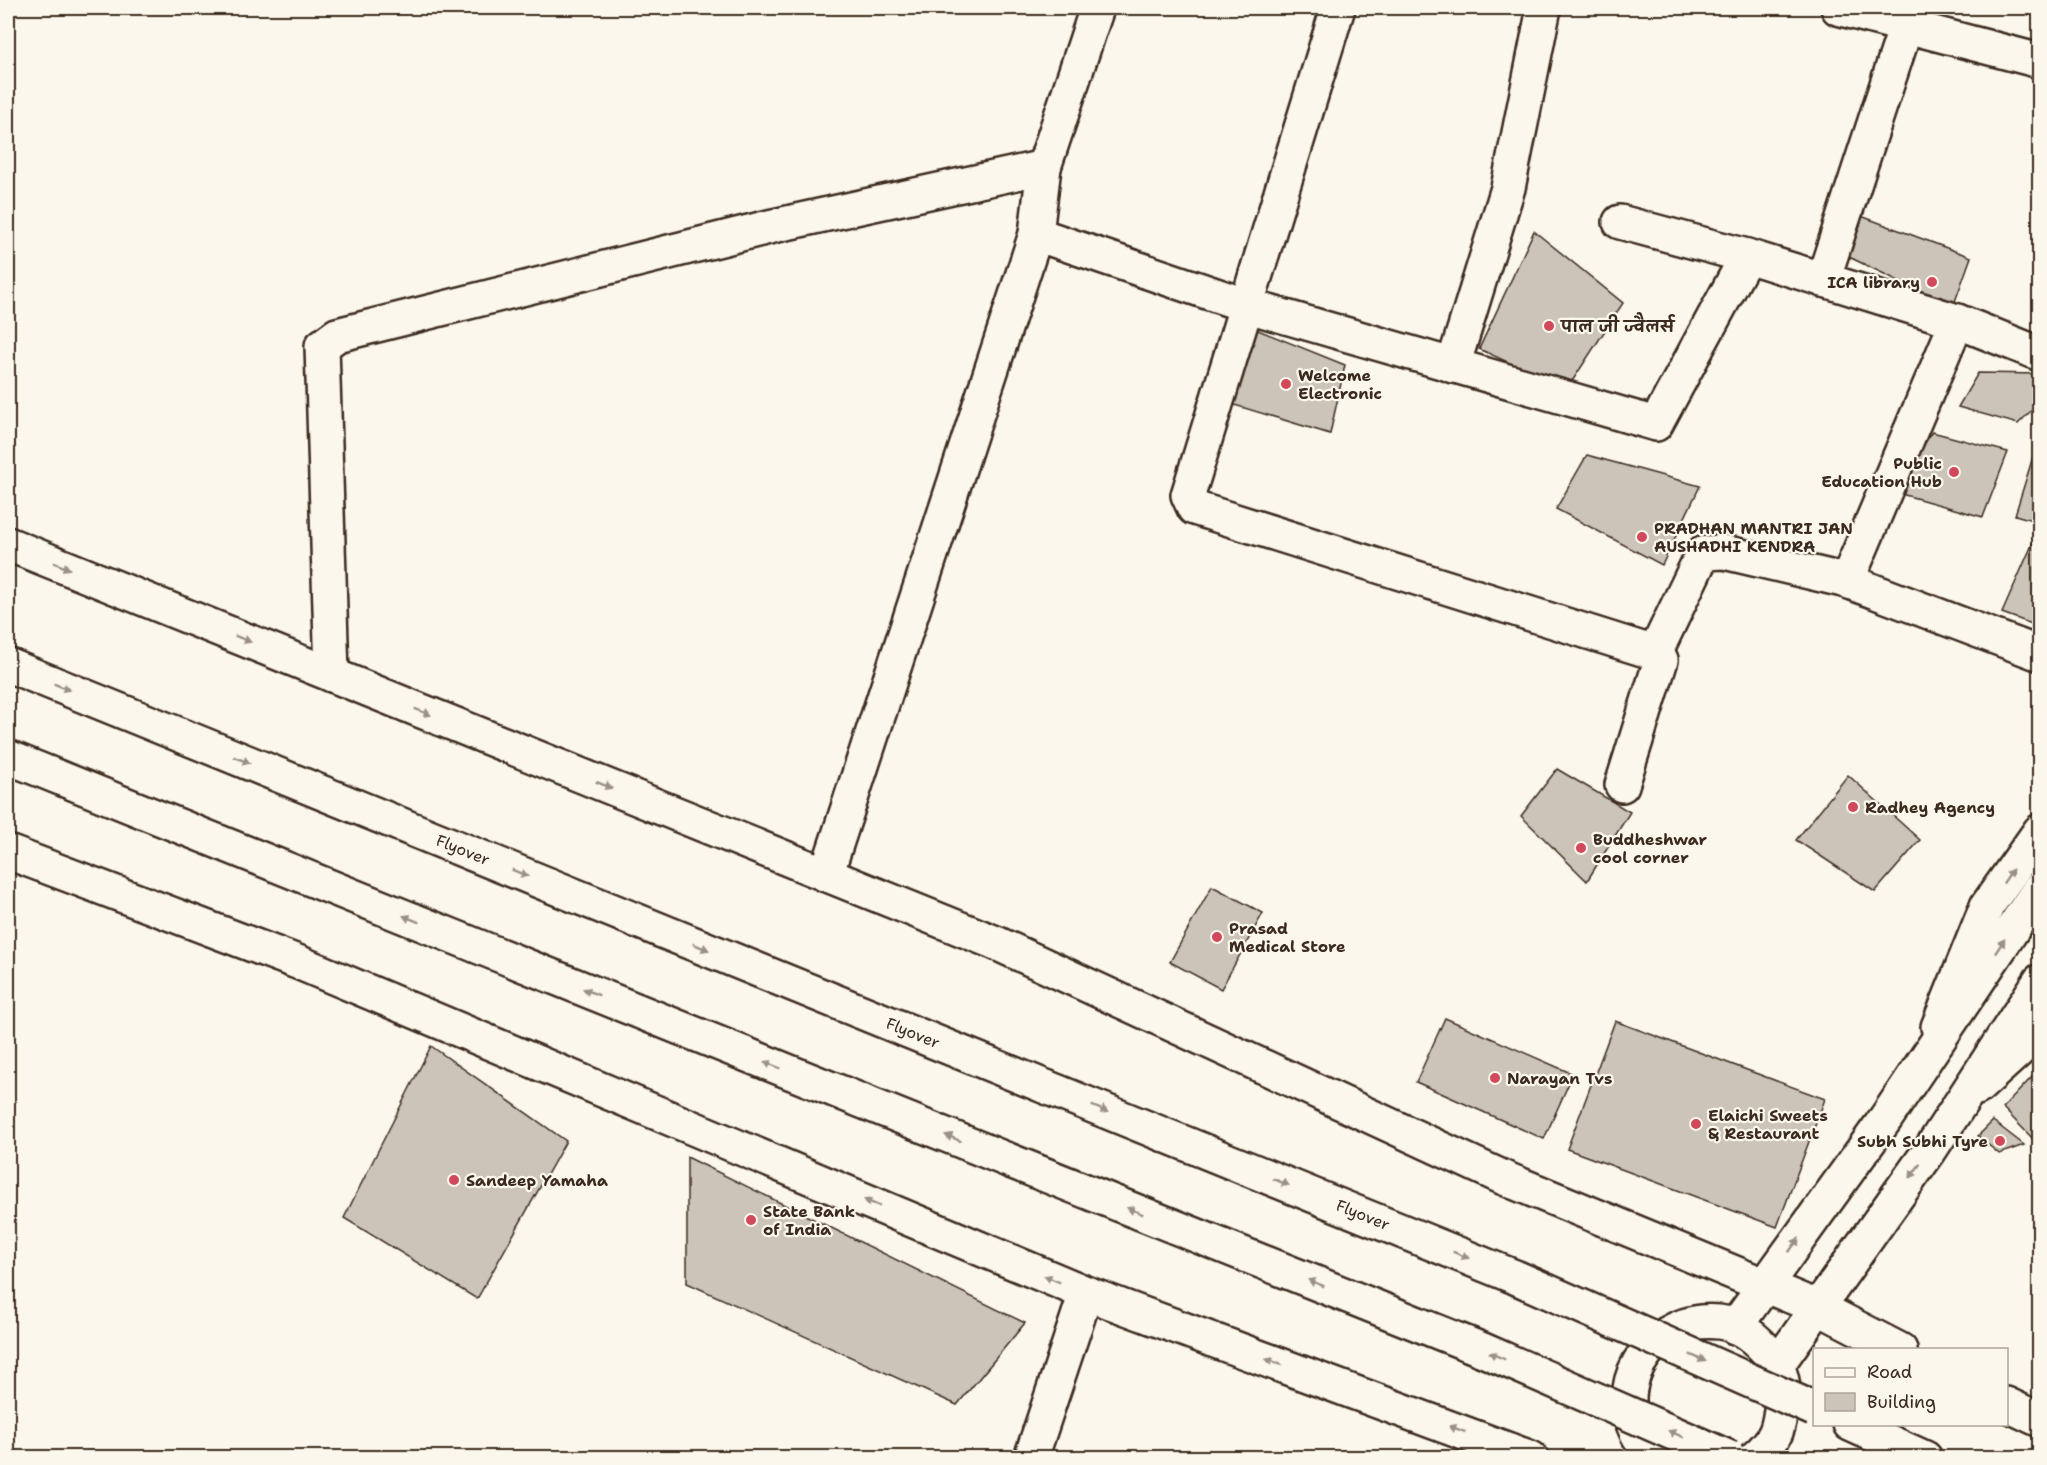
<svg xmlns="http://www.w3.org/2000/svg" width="2047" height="1465" viewBox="0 0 2047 1465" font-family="'Shantell Sans','Playpen Sans Deva',sans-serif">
	<rect width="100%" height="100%" fill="#fbf7ec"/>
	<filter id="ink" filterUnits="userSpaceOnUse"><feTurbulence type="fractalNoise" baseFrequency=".0167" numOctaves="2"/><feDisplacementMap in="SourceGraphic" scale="12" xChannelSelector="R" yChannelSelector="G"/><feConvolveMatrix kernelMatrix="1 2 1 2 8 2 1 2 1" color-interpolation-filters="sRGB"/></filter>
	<g filter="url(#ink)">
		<g fill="#ccc4b9" stroke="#3b2a1e" stroke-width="1.5">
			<polygon points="1861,216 1971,257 1953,307 1847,256"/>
			<polygon points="1534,231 1623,303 1567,389 1479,349"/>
			<polygon points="1243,324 1345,365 1330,434 1228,403"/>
			<polygon points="1978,373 2040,374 2040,402 2018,424 1958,407"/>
			<polygon points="1932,432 2008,452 1983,517 1894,492"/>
			<polygon points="2040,434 2040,522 2015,515"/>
			<polygon points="1587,455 1700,486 1662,565 1556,509"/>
			<polygon points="2035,538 2040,540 2040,627 2002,613"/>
			<polygon points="1557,769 1630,812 1587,881 1521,816"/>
			<polygon points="1848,775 1920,840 1875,892 1796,840"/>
			<polygon points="1212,886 1263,913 1221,989 1170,962"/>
			<polygon points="1445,1018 1573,1074 1544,1139 1416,1082"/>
			<polygon points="1615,1021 1825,1099 1777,1227 1567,1149"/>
			<polygon points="431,1046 566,1141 477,1299 344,1218"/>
			<polygon points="2032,1077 2040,1083 2038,1144 2003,1108"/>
			<polygon points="1993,1121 2024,1145 1999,1154 1978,1136"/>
			<polygon points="687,1157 1025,1323 957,1405 687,1283"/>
		</g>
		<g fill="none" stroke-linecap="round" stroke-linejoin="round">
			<g stroke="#3b2a1e" stroke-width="38">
				<g id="minor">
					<polyline points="1338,8 1188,495 1194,508 1655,653 1661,660 1622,785"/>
					<polyline points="1838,8 2040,61"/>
					<polyline points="1620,222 1747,256 1957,321 2040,354"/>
					<polyline points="1036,234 1248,306 1656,424 1747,256"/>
					<polyline points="1823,280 1912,8"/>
					<polyline points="1453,366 1508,188 1544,8"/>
					<polyline points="1847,581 1957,321"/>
					<polyline points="1655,653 1703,553 1724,552 1847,581 2040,654"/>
					<polyline points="332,675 322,346 337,335 773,226 1044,167"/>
					<polyline points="826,875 1036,234 1044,167 1097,8"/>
					<polyline points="1031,1458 1086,1293"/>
				</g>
			</g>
			<g stroke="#3b2a1e" stroke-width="38">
				<g id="tertiary">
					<polyline points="8,544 996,943 1504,1178 1817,1307 1900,1350"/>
					<polyline points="8,852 300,963 1086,1293 1531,1458"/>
					<polyline points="1938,1027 1987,906 2040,831"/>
					<polyline points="1977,1088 2040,1031"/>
					<polyline points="2006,1404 2040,1420"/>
				</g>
			</g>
			<g stroke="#3b2a1e" stroke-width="38">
				<g id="primary">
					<polyline points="1735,1327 1886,1118 2040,888"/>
					<polyline points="1777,1365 1930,1150 2040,981"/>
					<path d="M1657,1458C1650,1450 1641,1442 1637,1433C1609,1377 1659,1315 1719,1322C1737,1324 1753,1336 1765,1349C1776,1360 1784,1378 1783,1394C1779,1426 1780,1436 1755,1458"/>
				</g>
			</g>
			<g stroke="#3b2a1e" stroke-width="38">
				<g id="trunk">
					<polyline points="8,665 1046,1087"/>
					<polyline points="8,757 1008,1160"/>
					<polyline points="1850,1424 1925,1458"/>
				</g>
			</g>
			<use href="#minor" stroke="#fbf7ec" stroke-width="33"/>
			<use href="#tertiary" stroke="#fbf7ec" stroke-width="33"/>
			<use href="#primary" stroke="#fbf7ec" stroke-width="33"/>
			<use href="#trunk" stroke="#fbf7ec" stroke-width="33"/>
			<g stroke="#3b2a1e" stroke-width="38" stroke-linecap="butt">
				<g id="trunk-bridge">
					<polyline points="1046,1087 1515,1277 1814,1409"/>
					<polyline points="1008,1160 1483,1350 1730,1458"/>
				</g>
			</g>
			<use href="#trunk-bridge" stroke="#fbf7ec" stroke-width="33"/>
		</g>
		<defs><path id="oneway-solid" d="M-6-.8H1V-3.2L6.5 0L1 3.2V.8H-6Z" transform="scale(1.5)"/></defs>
		<g fill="#9b9085">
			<use href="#oneway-solid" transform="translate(62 566) rotate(22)"/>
			<use href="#oneway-solid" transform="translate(243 639) rotate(22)"/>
			<use href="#oneway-solid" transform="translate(62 687) rotate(22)"/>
			<use href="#oneway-solid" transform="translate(423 712) rotate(22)"/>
			<use href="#oneway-solid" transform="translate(242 760) rotate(22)"/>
			<use href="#oneway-solid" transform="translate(604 785) rotate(22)"/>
			<use href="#oneway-solid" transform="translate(520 873) rotate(22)"/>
			<use href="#oneway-solid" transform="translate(2008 876) rotate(-56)"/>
			<use href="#oneway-solid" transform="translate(411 919) rotate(-158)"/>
			<use href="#oneway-solid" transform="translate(2000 946) rotate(-56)"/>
			<use href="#oneway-solid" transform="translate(701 947) rotate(22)"/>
			<use href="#oneway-solid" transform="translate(591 992) rotate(-158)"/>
			<use href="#oneway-solid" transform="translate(772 1065) rotate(-158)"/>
			<use href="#oneway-solid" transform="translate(1100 1109) rotate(22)"/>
			<use href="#oneway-solid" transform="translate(953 1138) rotate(-158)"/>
			<use href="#oneway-solid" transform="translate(1915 1171) rotate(126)"/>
			<use href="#oneway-solid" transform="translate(1281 1182) rotate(22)"/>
			<use href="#oneway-solid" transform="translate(872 1203) rotate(-157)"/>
			<use href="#oneway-solid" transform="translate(1135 1211) rotate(-158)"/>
			<use href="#oneway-solid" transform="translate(1794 1245) rotate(-54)"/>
			<use href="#oneway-solid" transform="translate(1461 1255) rotate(22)"/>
			<use href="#oneway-solid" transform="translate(1052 1279) rotate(-157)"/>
			<use href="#oneway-solid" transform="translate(1316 1283) rotate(-158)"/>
			<use href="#oneway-solid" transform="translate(1497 1356) rotate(-157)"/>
			<use href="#oneway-solid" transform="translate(1698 1358) rotate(24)"/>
			<use href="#oneway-solid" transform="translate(1274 1362) rotate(-160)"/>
			<use href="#oneway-solid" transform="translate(1457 1429) rotate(-159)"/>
			<use href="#oneway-solid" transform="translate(1676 1434) rotate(-157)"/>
		</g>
	</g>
	<g fill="#d1495b" stroke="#fbf7ec" stroke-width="2">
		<circle cx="1932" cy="282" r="6"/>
		<circle cx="1549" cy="326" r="6"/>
		<circle cx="1286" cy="384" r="6"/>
		<circle cx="1954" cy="472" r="6"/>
		<circle cx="1642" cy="537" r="6"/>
		<circle cx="1853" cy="807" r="6"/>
		<circle cx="1581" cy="848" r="6"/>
		<circle cx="1217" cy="937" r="6"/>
		<circle cx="1495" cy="1078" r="6"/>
		<circle cx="1696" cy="1124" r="6"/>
		<circle cx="2000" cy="1141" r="6"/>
		<circle cx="454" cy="1180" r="6"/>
		<circle cx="751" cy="1220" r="6"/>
	</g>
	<g text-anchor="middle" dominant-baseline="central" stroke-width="4.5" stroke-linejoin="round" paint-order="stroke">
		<g font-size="16" font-weight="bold" fill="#3b2a1e" stroke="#fbf7ec" text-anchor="start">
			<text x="1920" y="282" text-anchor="end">ICA library</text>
			<text x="1561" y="326">पाल जी ज्वैलर्स</text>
			<text x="1298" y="375">Welcome<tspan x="1298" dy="18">Electronic</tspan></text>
			<text x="1942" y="463" text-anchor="end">Public<tspan x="1942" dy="18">Education Hub</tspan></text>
			<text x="1654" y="528">PRADHAN MANTRI JAN<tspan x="1654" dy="18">AUSHADHI KENDRA</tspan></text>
			<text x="1865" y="807">Radhey Agency</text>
			<text x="1593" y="839">Buddheshwar<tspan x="1593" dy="18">cool corner</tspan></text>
			<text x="1229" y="928">Prasad<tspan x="1229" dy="18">Medical Store</tspan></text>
			<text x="1507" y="1078">Narayan Tvs</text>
			<text x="1708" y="1115">Elaichi Sweets<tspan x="1708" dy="18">&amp; Restaurant</tspan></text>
			<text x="1988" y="1141" text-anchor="end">Subh Subhi Tyre</text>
			<text x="466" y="1180">Sandeep Yamaha</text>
			<text x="763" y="1211">State Bank<tspan x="763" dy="18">of India</tspan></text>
		</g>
		<g font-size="16" fill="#3b2a1e" stroke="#fbf7ec">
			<text transform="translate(463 850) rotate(22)">Flyover</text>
			<text transform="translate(913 1033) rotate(22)">Flyover</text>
			<text transform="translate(1363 1215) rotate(22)">Flyover</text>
		</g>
	</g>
	<rect width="2047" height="1465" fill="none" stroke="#fbf7ec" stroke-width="30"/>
	<rect x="15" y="15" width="2017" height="1435" fill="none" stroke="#3b2a1e" stroke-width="2" filter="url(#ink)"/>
	<rect x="1813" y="1348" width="195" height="78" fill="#fbf7ec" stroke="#aea59a" stroke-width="1.5"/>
	<rect x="1825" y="1368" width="30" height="9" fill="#fbf7ec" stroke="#aea59a" stroke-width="1.5"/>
	<text x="1867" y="1378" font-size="18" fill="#3b2a1e">Road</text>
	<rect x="1825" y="1393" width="30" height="18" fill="#ccc4b9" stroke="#aea59a" stroke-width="1.5"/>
	<text x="1867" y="1408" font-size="18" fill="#3b2a1e">Building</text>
</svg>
